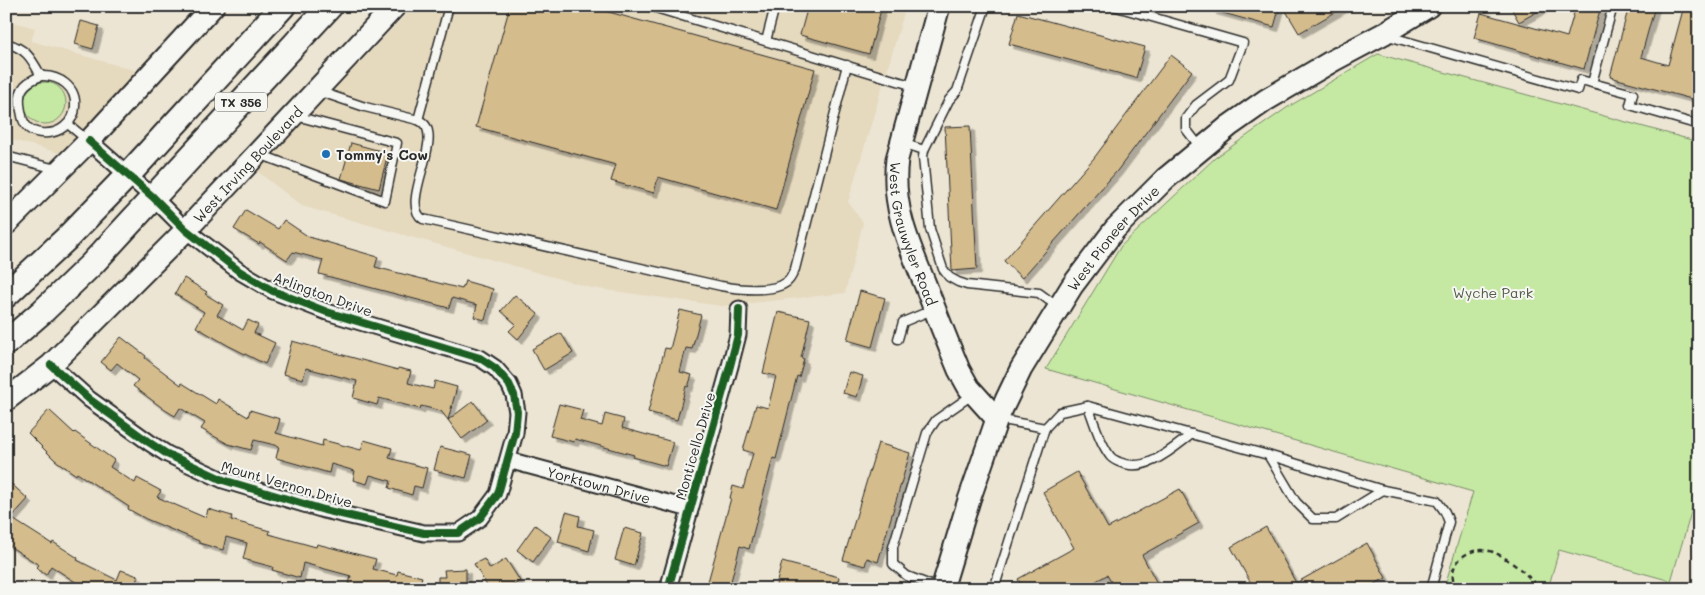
<svg xmlns="http://www.w3.org/2000/svg" width="1705" height="595" viewBox="0 0 1705 595" font-family="Mali,sans-serif">
	<defs>
		<filter id="shadow"><feDropShadow dx="4.5" dy="4.5" stdDeviation="0" flood-color="#0004"/></filter>
	</defs>
	<rect width="100%" height="100%" fill="#ece5d3"/>
	<filter id="ink" filterUnits="userSpaceOnUse"><feTurbulence type="fractalNoise" baseFrequency=".02" numOctaves="2"/><feDisplacementMap in="SourceGraphic" scale="10" xChannelSelector="R" yChannelSelector="G"/><feConvolveMatrix kernelMatrix="1 2 1 2 8 2 1 2 1" color-interpolation-filters="sRGB"/></filter>
	<g filter="url(#ink)">
		<g fill="#e5d9be">
			<polygon points="414,6 906,6 848,202 863,223 845,293 722,306 592,288 302,206 257,171"/>
			<polygon points="6,20 35,28 31,41 137,71 63,154 6,138"/>
		</g>
		<g fill="#c5e9a3" stroke="#788a67">
			<polygon points="1378,54 1699,142 1699,485 1671,581 1559,550 1548,589 1444,589 1473,492 1046,369 1121,246 1215,158 1288,107"/>
			<circle cx="45" cy="103" r="21"/>
		</g>
		<g fill="#d5bc8c" stroke="#2b2b2b" filter="url(#shadow)">
			<polygon points="510,6 587,6 815,69 776,210 658,177 654,193 611,181 616,165 476,127"/>
			<polygon points="808,6 882,6 869,54 800,35"/>
			<polygon points="1212,6 1280,6 1274,27 1212,10"/>
			<polygon points="1283,6 1346,6 1299,33"/>
			<polygon points="1510,6 1547,6 1519,22"/>
			<polygon points="1576,6 1601,6 1584,69 1474,38 1481,13 1567,37"/>
			<polygon points="1629,6 1655,6 1641,57 1668,65 1684,6 1699,6 1699,101 1610,77"/>
			<polygon points="1018,13 1145,47 1136,78 1009,44"/>
			<polygon points="81,21 99,26 93,49 75,44"/>
			<polygon points="1171,55 1192,71 1117,171 1022,278 1004,261 1094,158"/>
			<polygon points="970,126 977,269 952,271 945,127"/>
			<polygon points="351,143 388,153 379,189 341,179"/>
			<polygon points="246,210 278,229 284,220 309,237 378,257 375,267 462,289 465,281 493,289 485,320 474,317 477,305 452,298 449,308 319,274 323,260 293,252 287,260 260,242 259,244 234,229"/>
			<polygon points="184,278 207,292 205,294 223,305 217,315 243,330 248,320 258,325 254,333 275,343 265,364 229,346 196,327 204,312 175,294"/>
			<polygon points="860,291 885,298 872,347 847,340"/>
			<polygon points="515,295 538,314 518,339 509,331 516,324 501,311"/>
			<polygon points="680,310 701,315 692,349 686,348 680,372 692,375 688,387 686,386 677,420 648,412 665,348 670,349"/>
			<polygon points="778,312 810,319 801,358 804,359 799,377 797,376 776,459 773,458 749,549 740,546 729,589 706,589 731,498 730,498 733,486 743,489 753,453 743,450 756,405 768,408 776,376 763,373"/>
			<polygon points="561,333 573,353 544,370 532,349"/>
			<polygon points="121,337 146,356 145,358 181,385 182,383 216,404 218,399 248,417 250,410 280,419 276,433 322,446 323,440 361,450 364,440 392,448 389,458 427,468 422,488 414,486 412,495 389,488 391,481 370,475 367,484 353,480 355,471 331,464 329,473 276,458 279,446 254,440 251,450 228,444 201,429 205,423 180,408 175,416 165,410 133,386 138,380 117,363 111,370 101,362"/>
			<polygon points="292,341 398,370 398,368 411,371 408,383 433,389 435,381 457,387 448,420 441,411 421,406 420,409 379,398 377,405 353,398 357,381 306,368 303,379 283,374"/>
			<polygon points="849,372 863,376 857,397 843,393"/>
			<polygon points="473,401 487,420 462,439 448,420"/>
			<polygon points="559,404 583,410 580,420 602,426 605,414 624,419 622,428 673,442 666,466 633,457 634,455 575,439 574,442 550,436"/>
			<polygon points="49,410 74,433 75,432 114,460 110,467 135,483 137,478 161,491 157,497 206,518 208,509 232,516 231,520 270,531 269,534 316,547 317,544 376,559 373,569 397,575 398,571 422,577 418,589 365,589 349,584 351,576 303,563 300,578 272,570 273,567 243,559 247,543 226,537 223,550 199,543 199,541 146,519 128,509 129,507 77,473 76,475 55,460 28,433"/>
			<polygon points="878,443 910,453 878,562 867,558 865,566 843,560"/>
			<polygon points="440,447 472,455 466,478 434,470"/>
			<polygon points="1077,472 1108,528 1180,489 1199,523 1142,555 1160,589 1115,589 1107,575 1082,589 1023,589 1018,579 1074,548 1043,492"/>
			<polygon points="6,479 28,499 11,518 52,544 53,542 78,558 77,560 117,580 121,570 138,576 134,589 74,589 77,583 51,566 46,575 36,568 39,565 6,544"/>
			<polygon points="566,512 580,516 578,526 594,530 589,551 558,542"/>
			<polygon points="535,525 551,537 533,562 517,550"/>
			<polygon points="1266,527 1296,583 1367,543 1386,578 1365,589 1254,589 1231,547"/>
			<polygon points="624,528 643,533 634,566 615,560"/>
			<polygon points="484,559 490,569 506,559 520,581 508,589 489,589 474,564"/>
			<polygon points="782,562 839,577 836,589 775,589"/>
			<polygon points="466,569 466,589 438,589 438,577 445,577 444,570"/>
		</g>
		<g fill="none" stroke-linecap="round" stroke-linejoin="round">
			<g stroke="#2b2b2b" stroke-width="11">
				<g id="lane">
					<polyline points="649,6 914,86"/>
					<polyline points="986,6 957,91 949,100 924,150 923,157 930,229 943,269 949,277 958,282 967,285 1039,293 1058,307"/>
					<polyline points="1113,6 1243,43 1229,80 1196,105 1186,118 1186,129 1200,147"/>
					<polyline points="1388,36 1578,90 1581,80 1633,94 1630,105 1699,125"/>
					<polyline points="766,41 775,6"/>
					<path d="M6,43C27,49 31,58 41,76"/>
					<path d="M41,76C59,75 77,87 75,107C75,115 70,122 64,127C54,135 31,137 24,122C22,119 22,114 21,111C17,92 22,83 41,76Z"/>
					<polyline points="1592,83 1613,6"/>
					<polyline points="318,91 365,107 418,120 449,6"/>
					<path d="M418,120C450,131 397,203 423,219L721,286C738,289 773,293 787,282C791,279 793,273 795,269L847,65"/>
					<polyline points="68,124 87,140"/>
					<polyline points="902,143 924,150"/>
					<polyline points="259,154 385,201 397,143 296,116"/>
					<polyline points="6,156 56,169"/>
					<polyline points="898,339 903,322 932,310"/>
					<path d="M1088,406C1094,422 1099,441 1110,456C1112,459 1115,460 1119,462C1146,474 1172,449 1192,434"/>
					<polyline points="998,419 1045,428"/>
					<polyline points="1268,455 1296,502 1313,519 1336,519 1383,490"/>
					<polyline points="941,589 907,576 893,564 893,547 927,433 936,420 972,395"/>
					<polyline points="994,589 1045,428 1060,412 1088,406 1268,455 1383,490 1437,501 1445,512 1449,522 1431,589"/>
				</g>
			</g>
			<g stroke="#2b2b2b" stroke-width="19">
				<g id="street">
					<polyline points="51,365 89,399 150,443 167,454 223,480 324,510 424,533 458,533 480,518 498,494 515,433 517,412 514,395 509,384 495,368 480,358 327,312 273,291 239,271 186,230 153,197 89,141"/>
					<path id="s1" d="M508,460L690,509"/>
					<polyline points="668,589 730,366 738,335 739,309"/>
				</g>
			</g>
			<g stroke="#2b2b2b" stroke-width="25">
				<g id="secondary">
					<path id="s2" d="M939,6L897,159C891,204 908,243 925,284C936,313 947,341 959,370L969,388L997,419"/>
					<polyline points="6,224 89,141 213,6"/>
					<path id="s3" d="M6,400L51,365L186,230L395,6"/>
					<path id="s4" d="M942,589L969,500L997,419L1021,369L1072,286L1115,229L1165,179L1229,126L1266,100L1334,60L1383,34L1429,6"/>
				</g>
			</g>
			<g stroke="#2b2b2b" stroke-width="28">
				<g id="primary">
					<polyline points="6,295 66,239 127,176 283,6"/>
					<polyline points="6,343 43,311 92,264 330,6"/>
				</g>
			</g>
			<path stroke="#2b2b2b" stroke-width="2.5" stroke-dasharray="5 4" stroke-linecap="butt" d="M1455,589C1453,581 1451,573 1455,566C1462,552 1479,547 1493,552C1504,556 1534,577 1537,589"/>
			<use href="#lane" stroke="#f6f6f2" stroke-width="8"/>
			<use href="#street" stroke="#f6f6f2" stroke-width="15"/>
			<use href="#secondary" stroke="#f6f6f2" stroke-width="21"/>
			<use href="#primary" stroke="#f6f6f2" stroke-width="24"/>
			<g stroke="#f6f6f2" stroke-width="11">
				<g id="cycleway">
					<polyline points="51,365 89,399 150,443 167,454 223,480 324,510 424,533 458,533 480,518 498,494 515,433 517,412 514,395 509,384 495,368 480,358 327,312 273,291 239,271 186,230 153,197 89,141"/>
					<polyline points="668,589 730,366 738,335 739,309"/>
				</g>
			</g>
			<use href="#cycleway" stroke="#1b5e20" stroke-width="8"/>
		</g>
	</g>
	<circle fill="#1f6fb2" stroke="#f6f6f2" stroke-width="2" cx="326" cy="154" r="5"/>
	<g text-anchor="middle" dominant-baseline="central" stroke-width="4" stroke-linejoin="round" paint-order="stroke">
		<rect fill="#f6f6f2" stroke="#686867" stroke-width="1" x="215" y="92.5" width="52" height="19" rx="4"/>
		<g font-size="12" font-weight="bold" fill="#2b2b2b">
			<text x="241" y="102">TX 356</text>
		</g>
		<g font-size="14" font-weight="bold" fill="#2b2b2b" stroke="#f6f6f2" text-anchor="start">
			<text x="336" y="154">Tommy's Cow</text>
		</g>
		<g font-size="14" fill="#2b2b2b" stroke="#f6f6f2">
			<text stroke="none"><textPath href="#s3" startOffset="338">West Irving Boulevard</textPath></text>
			<text stroke="none"><textPath href="#s2" startOffset="236">West Grauwyler Road</textPath></text>
			<text stroke="none"><textPath href="#s4" startOffset="395">West Pioneer Drive</textPath></text>
			<text transform="translate(323 294) rotate(20)">Arlington Drive</text>
			<text transform="translate(695 446) rotate(-74)">Monticello Drive</text>
			<text transform="translate(287 484) rotate(16)">Mount Vernon Drive</text>
			<text stroke="none"><textPath href="#s1" startOffset="94">Yorktown Drive</textPath></text>
		</g>
		<g font-size="14" fill="#525a49" stroke="#f6f6f2">
			<text x="1493" y="292">Wyche Park</text>
		</g>
	</g>
	<rect width="1705" height="595" fill="none" stroke="#f6f6f2" stroke-width="25"/>
	<rect x="12" y="12" width="1680" height="570" fill="none" stroke="#2b2b2b" stroke-width="2" filter="url(#ink)"/>
</svg>
